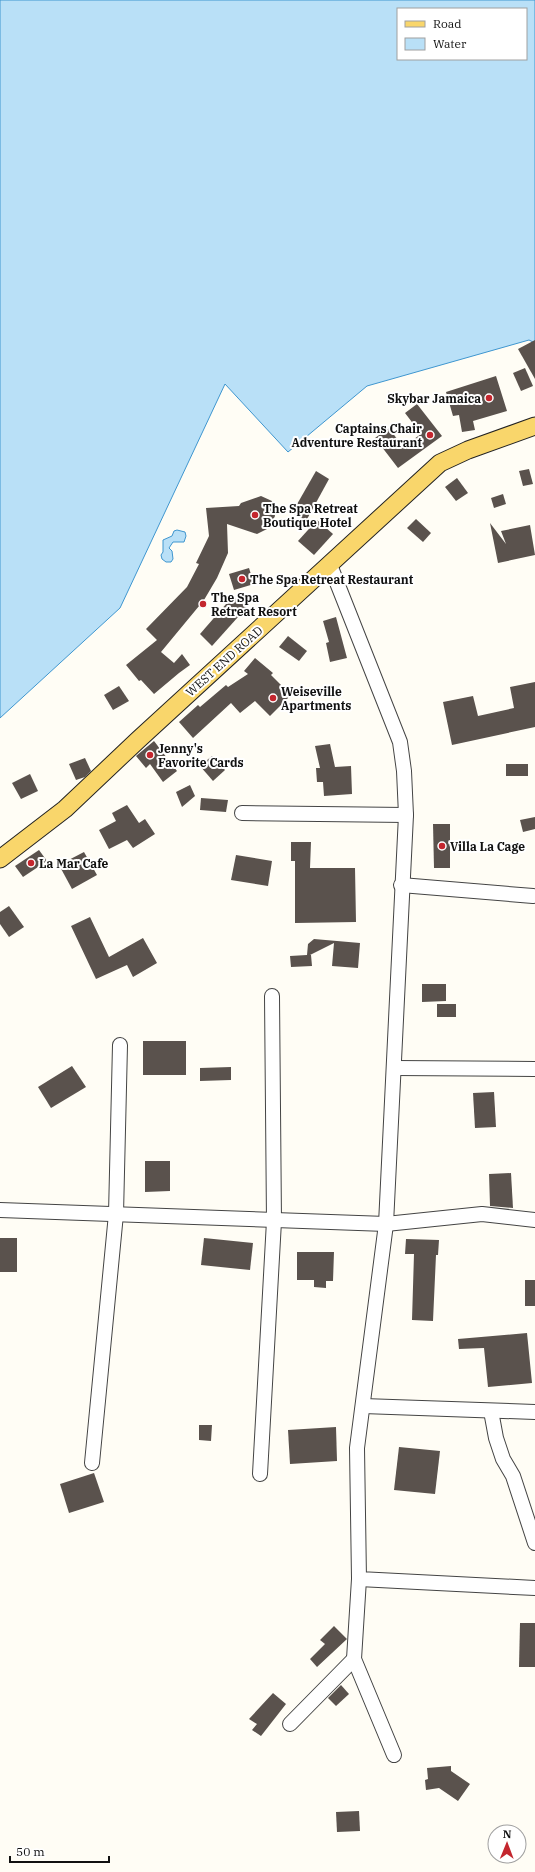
<svg xmlns="http://www.w3.org/2000/svg" width="535" height="1872" viewBox="0 0 535 1872" font-family="'IBM Plex Serif',serif">
	<rect width="100%" height="100%" fill="#fffdf5"/>
	<g fill="#b9e0f7" stroke="#3f96cf" fill-rule="evenodd">
		<path d="M0,0H535V343L529,340L367,386L288,452L225,384L120,608L0,718ZM398,9H526V59H398Z"/>
		<polygon points="177,530 185,532 186,536 184,542 173,542 169,548 172,551 173,559 171,562 166,562 162,559 161,555 163,552 163,540 172,536 174,531"/>
	</g>
	<g fill="#5a524d">
		<polygon points="535,340 535,379 518,349"/>
		<polygon points="525,368 533,386 521,391 513,373"/>
		<polygon points="496,376 507,411 473,421 475,430 462,432 459,415 453,416 446,392"/>
		<polygon points="417,404 442,436 398,468 375,438 389,428 403,447 421,434 405,413"/>
		<polygon points="529,469 533,484 523,486 519,471"/>
		<polygon points="316,471 329,479 306,521 292,513"/>
		<polygon points="457,478 468,493 456,501 445,487"/>
		<polygon points="503,494 506,504 494,508 491,498"/>
		<polygon points="261,496 272,501 275,516 269,528 257,534 227,524 228,553 217,578 204,600 161,652 174,663 182,654 190,665 179,673 154,694 141,680 139,681 126,665 157,640 146,629 187,587 199,564 196,563 209,536 206,508 239,506 241,503"/>
		<polygon points="416,519 431,533 423,542 407,528"/>
		<polygon points="317,520 333,534 314,555 298,541"/>
		<polygon points="490,523 506,544 501,531 530,525 535,555 498,563"/>
		<polygon points="249,568 254,584 234,590 229,574"/>
		<polygon points="233,596 247,607 212,646 200,634"/>
		<polygon points="336,617 347,658 330,662 326,643 329,642 323,621"/>
		<polygon points="288,636 307,651 299,661 279,647"/>
		<polygon points="255,658 273,673 271,675 291,695 270,716 255,701 240,713 231,703 193,738 179,722 198,705 200,707 226,685 228,687 248,674 244,671"/>
		<polygon points="535,682 535,727 452,745 443,702 473,696 478,716 514,708 510,687"/>
		<polygon points="119,686 129,701 113,710 104,695"/>
		<polygon points="154,741 177,771 163,782 150,764 146,768 136,756"/>
		<polygon points="330,744 335,767 351,766 352,794 324,796 323,782 317,782 316,768 320,768 315,746"/>
		<polygon points="212,756 225,770 213,781 200,766"/>
		<polygon points="85,758 91,771 85,777 76,780 69,764"/>
		<rect x="506" y="764" width="22" height="12"/>
		<polygon points="30,774 38,791 21,799 12,783"/>
		<polygon points="190,785 195,796 182,807 176,792"/>
		<polygon points="201,798 228,800 226,812 200,810"/>
		<polygon points="127,805 139,823 145,819 155,834 133,848 127,840 109,849 99,830 116,821 112,813"/>
		<polygon points="535,817 535,829 523,832 520,820"/>
		<polygon points="433,824 450,824 450,868 434,868"/>
		<polygon points="291,842 311,842 310,868 355,868 356,922 295,923 295,861 291,861"/>
		<polygon points="39,850 47,861 23,877 15,866"/>
		<polygon points="84,852 97,875 72,889 59,865"/>
		<polygon points="236,855 272,861 268,886 231,880"/>
		<polygon points="9,906 24,927 9,937 0,924 0,912"/>
		<polygon points="90,917 109,957 143,938 157,963 133,977 127,965 96,979 71,926"/>
		<polygon points="314,939 360,943 358,968 332,966 334,943 310,955 311,955 312,966 291,967 290,956 307,955 308,944"/>
		<polygon points="422,984 446,984 446,1001 422,1002"/>
		<rect x="437" y="1004" width="19" height="13"/>
		<rect x="143" y="1041" width="43" height="34"/>
		<polygon points="72,1066 86,1087 51,1108 38,1087"/>
		<polygon points="231,1067 231,1080 200,1081 200,1068"/>
		<polygon points="494,1092 496,1127 475,1128 473,1093"/>
		<polygon points="145,1161 170,1161 170,1191 145,1192"/>
		<polygon points="511,1173 513,1208 490,1206 489,1174"/>
		<rect x="0" y="1238" width="17" height="34"/>
		<polygon points="204,1238 253,1243 250,1270 201,1265"/>
		<polygon points="406,1239 439,1240 438,1255 436,1255 433,1321 412,1320 414,1254 405,1254"/>
		<polygon points="297,1252 334,1252 333,1281 326,1281 326,1288 314,1287 314,1280 297,1280"/>
		<rect x="525" y="1280" width="10" height="26"/>
		<polygon points="527,1333 532,1383 488,1387 484,1348 459,1349 458,1339"/>
		<polygon points="199,1425 212,1425 211,1441 199,1440"/>
		<polygon points="336,1427 337,1461 290,1464 288,1430"/>
		<polygon points="399,1447 440,1451 435,1494 394,1490"/>
		<polygon points="94,1473 104,1502 69,1513 60,1484"/>
		<polygon points="520,1623 535,1623 535,1667 519,1667"/>
		<polygon points="334,1626 347,1639 317,1667 310,1659 325,1644 320,1640"/>
		<polygon points="341,1685 349,1694 336,1706 328,1698"/>
		<polygon points="273,1693 286,1704 261,1736 252,1730 257,1724 249,1719"/>
		<polygon points="451,1766 451,1771 470,1784 458,1801 439,1788 426,1790 425,1780 428,1779 427,1768"/>
		<polygon points="359,1811 360,1831 337,1832 336,1812"/>
	</g>
	<g fill="none" stroke-linecap="round" stroke-linejoin="round">
		<g stroke="#444" stroke-width="16">
			<g id="minor">
				<polyline points="330,565 400,742 404,771 406,815 386,1224 357,1448 359,1579 535,1588"/>
				<polyline points="242,813 406,815"/>
				<polyline points="401,885 533,896"/>
				<polyline points="395,1068 535,1069"/>
				<polyline points="0,1210 386,1224 482,1214 535,1220"/>
				<polyline points="363,1406 535,1412"/>
				<polyline points="491,1411 496,1438 503,1459 513,1476 535,1543"/>
				<polyline points="92,1463 116,1214 120,1045"/>
				<polyline points="260,1474 274,1221 272,996"/>
				<polyline points="359,1579 354,1659 394,1755"/>
				<polyline points="290,1724 354,1659"/>
			</g>
		</g>
		<g stroke="#222" stroke-width="19">
			<polyline id="major" points="0,859 65,809 138,740 440,463 468,450 535,426"/>
		</g>
		<use href="#minor" stroke="#fff" stroke-width="14"/>
		<use href="#major" stroke="#f9d66b" stroke-width="17"/>
	</g>
	<g fill="#c4262e" stroke="#fff" stroke-width="1.5">
		<circle cx="489" cy="398" r="4"/>
		<circle cx="430" cy="435" r="4"/>
		<circle cx="255" cy="515" r="4"/>
		<circle cx="242" cy="579" r="4"/>
		<circle cx="203" cy="604" r="4"/>
		<circle cx="273" cy="698" r="4"/>
		<circle cx="150" cy="755" r="4"/>
		<circle cx="442" cy="846" r="4"/>
		<circle cx="31" cy="863" r="4"/>
	</g>
	<g text-anchor="middle" dominant-baseline="central" stroke-width="4" stroke-linejoin="round" paint-order="stroke">
		<g font-size="12" font-weight="bold" fill="#111" stroke="#fff" text-anchor="start">
			<text x="481" y="398" text-anchor="end">Skybar Jamaica</text>
			<text x="422" y="428" text-anchor="end">Captains Chair<tspan x="422" dy="14">Adventure Restaurant</tspan></text>
			<text x="263" y="508">The Spa Retreat<tspan x="263" dy="14">Boutique Hotel</tspan></text>
			<text x="250" y="579">The Spa Retreat Restaurant</text>
			<text x="211" y="597">The Spa<tspan x="211" dy="14">Retreat Resort</tspan></text>
			<text x="281" y="691">Weiseville<tspan x="281" dy="14">Apartments</tspan></text>
			<text x="158" y="748">Jenny's<tspan x="158" dy="14">Favorite Cards</tspan></text>
			<text x="450" y="846">Villa La Cage</text>
			<text x="39" y="863">La Mar Cafe</text>
		</g>
		<g font-size="12" fill="#111" stroke="#fff">
			<text transform="translate(224 661) rotate(-42)">WEST END ROAD</text>
		</g>
	</g>
	<rect x="397" y="8" width="130" height="52" fill="#ffffff" stroke="#a0a0a0"/>
	<rect x="405" y="21" width="20" height="6" fill="#f9d66b" stroke="#a0a0a0"/>
	<text x="433" y="28" font-size="12" fill="#111111">Road</text>
	<rect x="405" y="38" width="20" height="12" fill="#b9e0f7" stroke="#a0a0a0"/>
	<text x="433" y="48" font-size="12" fill="#111111">Water</text>
	<g transform="translate(507 1844) rotate(1)"><circle r="19" fill="#ffffff" stroke="#a0a0a0"/>
	<path d="M0-3L7 15L0 10L-7 15Z" fill="#c4262e"/>
	<text y="-6" font-size="11" font-weight="bold" text-anchor="middle" fill="#111111">N</text>
	</g>
	<path d="M10 1856v6h99v-6" fill="none" stroke="#111111" stroke-width="2"/>
	<text x="16" y="1856" font-size="12" fill="#111111" stroke="#ffffff" stroke-width="3" paint-order="stroke">50 m</text>
</svg>
